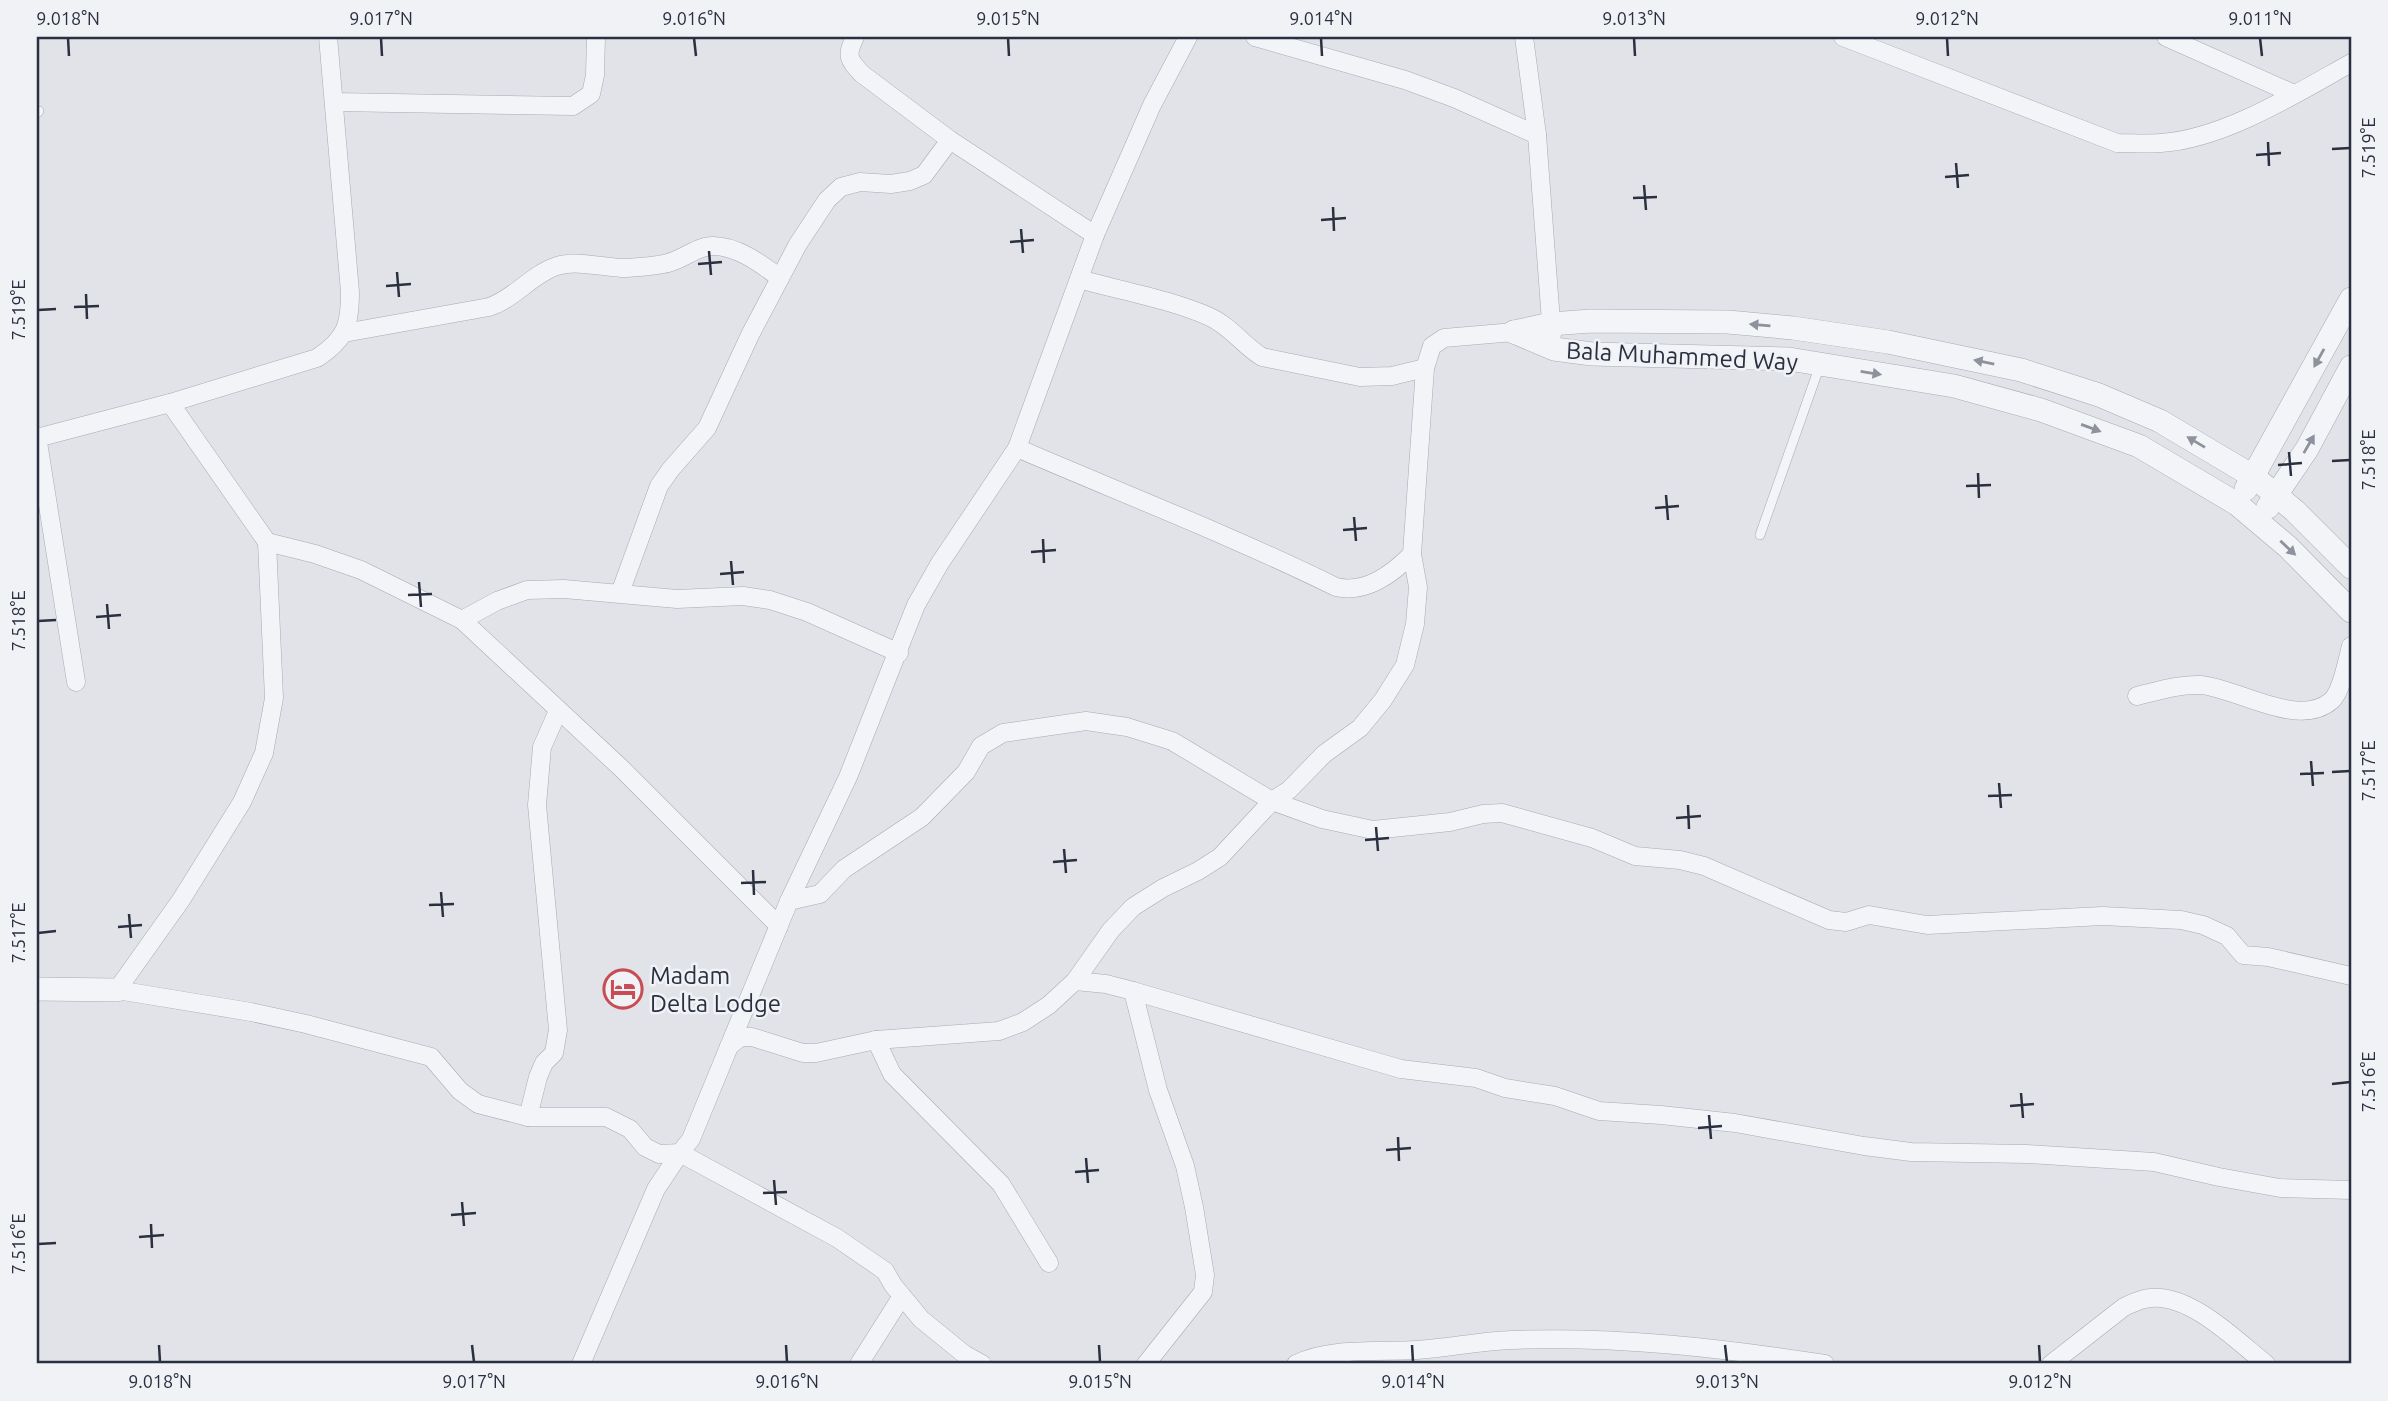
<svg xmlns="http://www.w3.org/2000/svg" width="2388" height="1401" viewBox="0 0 2388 1401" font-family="Ubuntu,sans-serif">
	<rect width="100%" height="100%" fill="#e1e3e9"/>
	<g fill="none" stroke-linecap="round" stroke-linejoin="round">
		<g stroke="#a6aab3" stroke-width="10">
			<g id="service">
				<polyline points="37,113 39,111"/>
				<polyline points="1760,535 1820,365"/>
			</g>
		</g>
		<g stroke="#a6aab3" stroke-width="19">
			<g id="minor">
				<path d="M855,37C846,56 848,59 862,74L950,140L1095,235"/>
				<polyline points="1255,37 1405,80 1454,98 1537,135"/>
				<polyline points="1524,37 1537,135 1552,335"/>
				<path d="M1843,37L2117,143C2132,143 2147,144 2161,143C2224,139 2297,93 2351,63"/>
				<polyline points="2166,37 2294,94"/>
				<polyline points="334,102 573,106 591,94 595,75 596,37"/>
				<path d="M1079,279C1122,291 1169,299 1210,317C1230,326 1243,345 1262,357L1360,377L1392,376L1425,368"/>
				<path d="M344,333L489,307C514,299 532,274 557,266C577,260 601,267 621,268C631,268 654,266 663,264C681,262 695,246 713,246C738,246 761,264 780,278"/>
				<polyline points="170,403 267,542 274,698 264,753 242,802 181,900 117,990 251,1012 306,1024 431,1057 460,1091 478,1104 528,1117 606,1117 630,1129 645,1147 659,1154 680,1153 691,1139 789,901 848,777 916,605 940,563 1017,448 1095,235 1152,105 1188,37"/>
				<polyline points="37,436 76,682"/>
				<path d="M37,438L170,403L317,358C346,339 350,325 350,292L328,37"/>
				<path d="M1017,448C1124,494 1232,536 1336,587C1366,594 1392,574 1412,554"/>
				<polyline points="267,542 315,554 361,570 462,620 620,767 779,926"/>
				<polyline points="620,593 659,486 671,469 707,428 750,335 798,244 827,200 841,187 860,182 891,184 910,181 924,175 950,140"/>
				<polyline points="462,620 497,601 527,590 564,589 677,599 743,596 770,600 807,612 899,653"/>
				<path d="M2137,696C2157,691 2180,684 2201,685C2237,688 2298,729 2331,701C2342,692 2347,660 2351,646"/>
				<polyline points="789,901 820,894 844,869 922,817 966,772 981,746 1003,733 1086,721 1127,727 1172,741 1272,801 1322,819 1373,830 1450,822 1483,814 1502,813 1592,838 1635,856 1680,860 1704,866 1829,920 1846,922 1869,915 1927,925 2103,916 2181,920 2203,925 2227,936 2243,955 2268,957 2351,976"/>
				<polyline points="1075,981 1106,984 1133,991 1401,1069 1476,1078 1505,1088 1555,1096 1599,1111 1661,1115 1735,1123 1864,1146 1911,1152 2027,1154 2154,1162 2219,1177 2280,1188 2351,1190"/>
				<polyline points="1133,991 1158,1090 1185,1166 1194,1207 1205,1275 1203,1292 1146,1364"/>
				<polyline points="876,1040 892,1074 1001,1184 1049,1263"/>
				<polyline points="729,1046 741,1037 752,1037 803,1053 816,1053 876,1040 999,1031 1023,1022 1049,1005 1075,981 1111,930 1133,907 1163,888 1198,871 1220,857 1272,801 1289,790 1324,754 1360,728 1383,700 1405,665 1415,624 1418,587 1412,554 1425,368 1432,346 1444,338 1514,332"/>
				<polyline points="528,1117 538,1077 544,1063 554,1053 558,1030 537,805 542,747 558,711"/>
				<polyline points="581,1364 656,1189 680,1153 837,1238 885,1271 893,1285 921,1319 964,1354 982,1364"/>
				<polyline points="859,1364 902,1296"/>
				<path d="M1296,1364C1329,1347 1380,1352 1417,1350C1449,1348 1480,1341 1512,1340C1617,1336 1722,1348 1825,1364"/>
				<path d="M2051,1364L2124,1307C2133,1303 2140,1299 2150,1298C2190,1293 2237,1341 2266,1364"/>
			</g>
		</g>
		<g stroke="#a6aab3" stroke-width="24">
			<g id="tertiary">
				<polyline points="1514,332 1554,349 1592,354 1789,359 1954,386 2041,410 2139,446 2237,504 2288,547 2351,611"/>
				<polyline points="1514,332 1551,324 1591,321 1728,322 1793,328 1888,342 2021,370 2099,395 2160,421 2254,477 2295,511 2351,567"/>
				<polyline points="2246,489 2351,299"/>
				<polyline points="2268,507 2307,449 2351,367"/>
				<polyline points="37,989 117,990"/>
			</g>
		</g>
		<use href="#service" stroke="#f3f4f7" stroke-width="9"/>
		<use href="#minor" stroke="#f3f4f7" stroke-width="18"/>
		<use href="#tertiary" stroke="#f3f4f7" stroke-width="23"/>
	</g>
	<defs><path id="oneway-solid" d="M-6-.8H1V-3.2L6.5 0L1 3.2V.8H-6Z" transform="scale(1.75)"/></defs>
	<g fill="#8e929c">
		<use href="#oneway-solid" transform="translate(1760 325) rotate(-175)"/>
		<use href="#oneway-solid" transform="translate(2319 358) rotate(119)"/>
		<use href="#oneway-solid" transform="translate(1984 362) rotate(-168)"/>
		<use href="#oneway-solid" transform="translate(1871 373) rotate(9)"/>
		<use href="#oneway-solid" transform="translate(2091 428) rotate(20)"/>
		<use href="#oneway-solid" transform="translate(2196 442) rotate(-149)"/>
		<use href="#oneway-solid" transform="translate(2309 444) rotate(-60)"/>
		<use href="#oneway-solid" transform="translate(2288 548) rotate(43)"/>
	</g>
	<path fill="none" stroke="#2a3040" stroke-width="2.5" d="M68,38L69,56M381,38L382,56M694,38L696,56M1008,38L1009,56M1321,38L1322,56M1634,38L1635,56M1947,38L1948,56M2260,38L2262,56M2268,142L2269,166M2332,149L2350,148M2256,155L2281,153M1956,163L1958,188M1945,177L1969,175M1644,185L1646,210M1633,198L1657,197M1333,207L1334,231M1321,220L1346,218M1021,229L1023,253M1010,242L1034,240M709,251L711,275M698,264L722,262M397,272L399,297M386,286L411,284M86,294L87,319M74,307L99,306M38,310L56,309M2289,452L2291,476M2332,461L2350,460M2278,465L2302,463M1978,473L1979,498M1966,486L1991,485M1666,495L1668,520M1655,508L1679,506M1354,517L1356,541M1343,530L1367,528M1043,539L1044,563M1031,552L1056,550M731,561L733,585M720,574L744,572M419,582L421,607M408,595L432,594M107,604L109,629M96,617L121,615M38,621L56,620M2311,761L2313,786M2332,772L2350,771M2300,774L2324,773M1999,783L2001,808M1988,796L2012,795M1688,805L1689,829M1676,818L1701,816M1376,827L1378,851M1365,840L1389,838M1064,849L1066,873M1053,862L1077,860M753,870L754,895M741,883L766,882M441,892L443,917M429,905L454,904M129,914L131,938M118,927L142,925M38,933L56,931M2332,1084L2350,1082M2021,1093L2023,1118M2010,1106L2034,1104M1709,1115L1711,1139M1698,1128L1722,1126M1398,1137L1399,1161M1386,1150L1411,1148M1086,1158L1088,1183M1075,1172L1099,1170M774,1180L776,1205M763,1193L787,1192M462,1202L464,1226M451,1215L476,1213M151,1224L152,1248M139,1237L164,1235M38,1244L56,1243M159,1345L160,1362M472,1345L474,1362M786,1345L787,1362M1099,1345L1100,1362M1412,1345L1413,1362M1725,1345L1727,1362M2039,1345L2040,1362"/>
	<defs>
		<g id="hotel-ring" transform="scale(2.0125)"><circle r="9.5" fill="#f0f2f6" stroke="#c84c54" stroke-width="1.5"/><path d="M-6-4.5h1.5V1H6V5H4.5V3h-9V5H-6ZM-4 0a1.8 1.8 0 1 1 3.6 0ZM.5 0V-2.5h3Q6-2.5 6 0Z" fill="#c84c54"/></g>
	</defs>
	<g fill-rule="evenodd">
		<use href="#hotel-ring" x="623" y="989"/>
	</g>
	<g text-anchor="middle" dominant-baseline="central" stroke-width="5" stroke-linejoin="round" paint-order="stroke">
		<g font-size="24" fill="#2a3040" stroke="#f0f2f6">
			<text transform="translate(1682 356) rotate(3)">Bala Muhammed Way</text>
		</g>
		<g font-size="24" fill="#2a3040" stroke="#f0f2f6" text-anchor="start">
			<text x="650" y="975">Madam<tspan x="650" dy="28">Delta Lodge</tspan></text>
		</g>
	</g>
	<rect width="2388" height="1401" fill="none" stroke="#f0f2f6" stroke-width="77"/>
	<rect x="38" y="38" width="2312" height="1324" fill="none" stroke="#2a3040" stroke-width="2.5"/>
	<g font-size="18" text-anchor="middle" fill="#2a3040">
		<text x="68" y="25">9.018°N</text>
		<text x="381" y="25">9.017°N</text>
		<text x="694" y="25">9.016°N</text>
		<text x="1008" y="25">9.015°N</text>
		<text x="1321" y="25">9.014°N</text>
		<text x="1634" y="25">9.013°N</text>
		<text x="1947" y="25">9.012°N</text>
		<text x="2260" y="25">9.011°N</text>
		<text transform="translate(2369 148) rotate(-90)" y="6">7.519°E</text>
		<text transform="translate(19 310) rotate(-90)" y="6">7.519°E</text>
		<text transform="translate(2369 460) rotate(-90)" y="6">7.518°E</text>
		<text transform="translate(19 621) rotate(-90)" y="6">7.518°E</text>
		<text transform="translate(2369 771) rotate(-90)" y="6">7.517°E</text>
		<text transform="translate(19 933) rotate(-90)" y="6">7.517°E</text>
		<text transform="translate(2369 1082) rotate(-90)" y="6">7.516°E</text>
		<text transform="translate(19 1244) rotate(-90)" y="6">7.516°E</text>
		<text x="160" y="1388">9.018°N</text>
		<text x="474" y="1388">9.017°N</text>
		<text x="787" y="1388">9.016°N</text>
		<text x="1100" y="1388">9.015°N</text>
		<text x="1413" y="1388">9.014°N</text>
		<text x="1727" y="1388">9.013°N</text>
		<text x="2040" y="1388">9.012°N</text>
	</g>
</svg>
